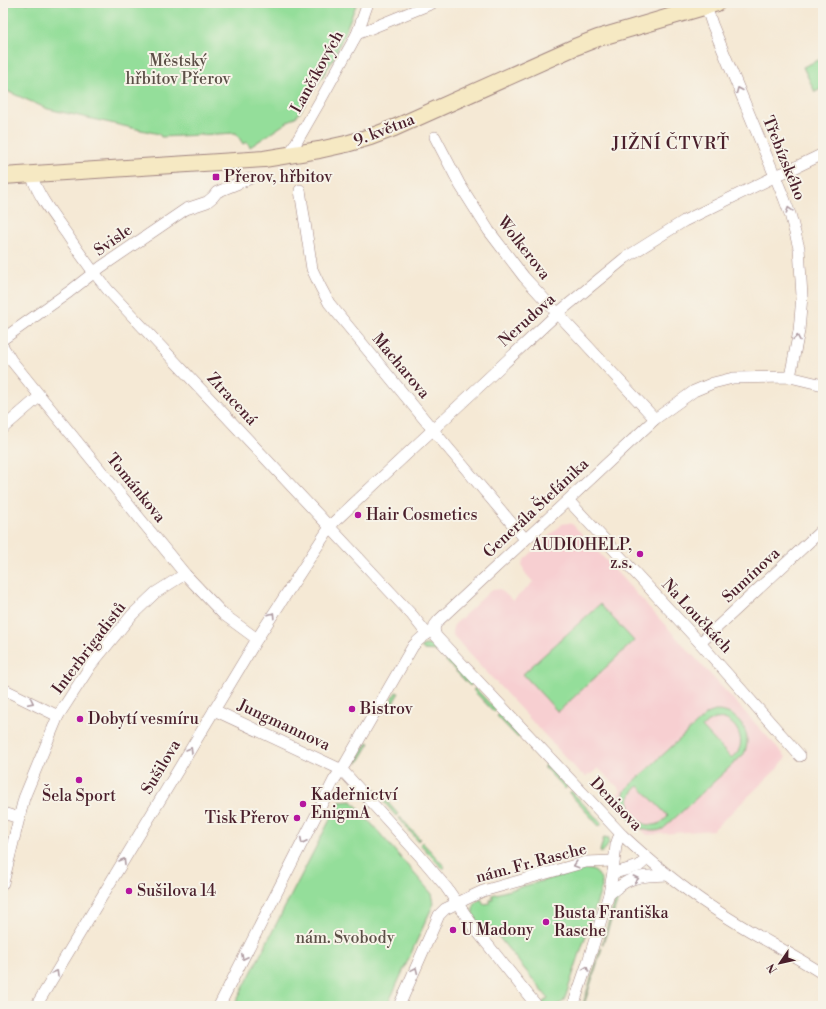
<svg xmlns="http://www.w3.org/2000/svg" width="826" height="1009" viewBox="0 0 826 1009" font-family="'Libre Bodoni',serif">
	<rect width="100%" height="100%" fill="#f7f3e8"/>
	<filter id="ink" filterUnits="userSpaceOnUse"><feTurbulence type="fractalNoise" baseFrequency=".025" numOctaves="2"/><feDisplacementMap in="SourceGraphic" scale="8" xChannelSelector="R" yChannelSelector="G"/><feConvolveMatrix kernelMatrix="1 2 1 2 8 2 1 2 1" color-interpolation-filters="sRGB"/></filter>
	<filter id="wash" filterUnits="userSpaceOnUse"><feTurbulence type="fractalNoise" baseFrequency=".012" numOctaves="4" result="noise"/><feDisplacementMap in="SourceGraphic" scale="16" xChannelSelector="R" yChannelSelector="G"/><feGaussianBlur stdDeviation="0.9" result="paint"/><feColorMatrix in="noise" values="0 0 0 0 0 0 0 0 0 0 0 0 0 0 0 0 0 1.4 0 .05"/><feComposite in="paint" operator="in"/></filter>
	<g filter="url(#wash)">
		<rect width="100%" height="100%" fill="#f5e9d5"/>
		<polygon fill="#f7cfd1" points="568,523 572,524 579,531 786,757 779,767 713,830 647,835 612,802 621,790 598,768 591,774 586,776 580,773 454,637 452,631 454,625 489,592 493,590 500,589 513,601 533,582 525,573 522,565 524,560 562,524"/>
		<g fill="#94de9a" stroke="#6f7e62" fill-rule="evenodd">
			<polygon points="3,3 357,3 334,58 298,115 250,147 247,142 243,144 236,133 161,137 159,134 48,109 9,92 3,88"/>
			<polygon points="823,58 823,88 815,92 803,67"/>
			<polygon points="600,604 634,641 558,712 523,674"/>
			<polygon points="425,645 435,646 443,652 441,654 437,651 424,650 421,647"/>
			<polygon points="446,657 472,684 470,686 446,661"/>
			<polygon points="475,688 496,710 494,712 473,690"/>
			<polygon points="396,692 399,693 387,712 385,711"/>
			<path d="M715,711C738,710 754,733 744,754L663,829C640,839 614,811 626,789L707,714ZM715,719C718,719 721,718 724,719C737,723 745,740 738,751C736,754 733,756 731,758L702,727L708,722ZM639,786L668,816C664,821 659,825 652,825C638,826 624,808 631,795C633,791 636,788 639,786Z"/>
			<polygon points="499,714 520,736 518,738 497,716"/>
			<polygon points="368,742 370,743 358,763 356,762"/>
			<polygon points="546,764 567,787 565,789 544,767"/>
			<polygon points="376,789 398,814 396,816 374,790"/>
			<polygon points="571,791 602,824 599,826 569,793"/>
			<polygon points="352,801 432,894 434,903 387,1006 234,1006 339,802"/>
			<polygon points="400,817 420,839 418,841 399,818"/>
			<path d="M604,837L609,838C609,845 606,849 601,853L600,851Z"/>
			<polygon points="422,842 445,867 443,869 420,844"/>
			<path d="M585,869C596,869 602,876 602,887L564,1001C558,1006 548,1009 542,1003L548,998L489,925L483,930C475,920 466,908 481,899L484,904L490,903V900L493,899L492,895Z"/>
			<polygon points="619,892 621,893 619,897 603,944 602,944 616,898"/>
			<polygon points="601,947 602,948 584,1005 583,1004"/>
		</g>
	</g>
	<g filter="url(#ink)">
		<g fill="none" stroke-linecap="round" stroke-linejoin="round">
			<g stroke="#a08480" stroke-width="12">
				<g id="street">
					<polyline points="705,3 712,24 784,198 790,214 799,248 802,296 799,331 790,377"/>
					<polyline points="357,34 433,3"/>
					<polyline points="435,137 460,185 489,231 524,277 655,419"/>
					<polyline points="289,155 320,101 357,34 368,3"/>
					<path d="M31,174C38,196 53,215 66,233C79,253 93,272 108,290L412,615L427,634"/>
					<polyline points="300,190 312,269 320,286 329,303 438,436 525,539"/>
					<polyline points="3,339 69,292 101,267 186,209 207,202 213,197 217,192 249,179"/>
					<polyline points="3,347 11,360 40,396 185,574 223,614 257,639"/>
					<polyline points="3,428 40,396"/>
					<polyline points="568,500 700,643 800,756"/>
					<path d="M434,630L436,636L449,650L622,835C650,861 678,885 710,906C746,931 786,950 823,974"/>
					<polyline points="700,643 823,529"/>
					<polyline points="3,689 58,716"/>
					<polyline points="214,710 342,770 419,855 446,887 476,930 537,1006"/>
					<polyline points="3,813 19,818"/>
					<polyline points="613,872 618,872 639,866 647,859"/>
					<polyline points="3,883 24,798 58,716 91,665 132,615 155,593 185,574"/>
					<path d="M609,894C615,890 621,884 628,881C639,875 654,876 667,875"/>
					<polyline points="36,1006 257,639 326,533 334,522 558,313 625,258 684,221 780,174 792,169 823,154"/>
					<path d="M219,1006L334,780L345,764L413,646C419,639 426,634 434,630L435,625L439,620L655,419L694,391L713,383L733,378L790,377L823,385"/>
					<polyline points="399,1006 439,915 445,909 468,898 483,891 586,862 614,861"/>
					<polyline points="573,1006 587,965 609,894 613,872 616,845 618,839 622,835"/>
				</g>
			</g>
			<g stroke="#a08480" stroke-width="18">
				<polyline id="secondary" points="3,176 264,159 319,150 346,144 370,137 394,128 575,47 598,38 717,3"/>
			</g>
			<use href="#street" stroke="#fff" stroke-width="11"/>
			<use href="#secondary" stroke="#f6e9c3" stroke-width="16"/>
		</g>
		<defs><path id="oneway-chevron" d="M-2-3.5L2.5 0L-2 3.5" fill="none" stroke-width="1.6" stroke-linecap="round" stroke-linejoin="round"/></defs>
		<g stroke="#ae9aa0">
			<use href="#oneway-chevron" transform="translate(739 90) rotate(-113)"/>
			<use href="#oneway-chevron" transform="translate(789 210) rotate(-107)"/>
			<use href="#oneway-chevron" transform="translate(797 338) rotate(-80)"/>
			<use href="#oneway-chevron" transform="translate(272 615) rotate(-57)"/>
			<use href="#oneway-chevron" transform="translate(31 702) rotate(26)"/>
			<use href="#oneway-chevron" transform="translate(190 750) rotate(-59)"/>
			<use href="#oneway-chevron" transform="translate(303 841) rotate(117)"/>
			<use href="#oneway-chevron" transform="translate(123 861) rotate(-59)"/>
			<use href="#oneway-chevron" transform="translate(576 865) rotate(164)"/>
			<use href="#oneway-chevron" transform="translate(636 879) rotate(-12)"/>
			<use href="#oneway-chevron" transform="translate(244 957) rotate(117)"/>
			<use href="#oneway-chevron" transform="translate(586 969) rotate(-71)"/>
			<use href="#oneway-chevron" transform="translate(415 970) rotate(-66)"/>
			<use href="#oneway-chevron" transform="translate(56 973) rotate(-59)"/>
		</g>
	</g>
	<g fill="#b5179e" stroke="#f7f3e8" stroke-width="1.5">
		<rect x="212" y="173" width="8" height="8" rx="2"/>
		<circle cx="358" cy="515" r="4"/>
		<circle cx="640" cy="554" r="4"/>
		<circle cx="352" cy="709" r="4"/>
		<circle cx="80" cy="719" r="4"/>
		<circle cx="79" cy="780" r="4"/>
		<circle cx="303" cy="804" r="4"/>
		<circle cx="297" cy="818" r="4"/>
		<circle cx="129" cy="891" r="4"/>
		<circle cx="546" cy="922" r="4"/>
		<circle cx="453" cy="930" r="4"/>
	</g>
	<g text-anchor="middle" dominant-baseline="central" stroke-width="4" stroke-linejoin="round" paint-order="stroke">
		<g font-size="16" fill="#5c4f47" stroke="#f7f3e8">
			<text x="178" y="61">Městský<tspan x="178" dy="18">hřbitov Přerov</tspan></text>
			<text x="345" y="938">nám. Svobody</text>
		</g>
		<g font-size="16" fill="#4a1f2b" stroke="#f7f3e8">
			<text transform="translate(317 72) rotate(-61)">Lančíkových</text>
			<text transform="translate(384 130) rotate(-21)">9. května</text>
			<text transform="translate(784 158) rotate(68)">Třebízského</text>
			<text transform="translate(113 240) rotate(-35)">Svisle</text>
			<text transform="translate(524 248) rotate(52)">Wolkerova</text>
			<text transform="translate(527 320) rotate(-42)">Nerudova</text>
			<text transform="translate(401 366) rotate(50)">Macharova</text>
			<text transform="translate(232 399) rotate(47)">Ztracená</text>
			<text transform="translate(136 488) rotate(51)">Tománkova</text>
			<text transform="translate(536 508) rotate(-43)">Generála Štefánika</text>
			<text transform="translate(751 575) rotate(-43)">Sumínova</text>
			<text transform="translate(697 616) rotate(47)">Na Loučkách</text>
			<text transform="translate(89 648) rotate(-53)">Interbrigadistů</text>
			<text transform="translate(284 725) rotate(25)">Jungmannova</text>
			<text transform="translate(161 767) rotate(-59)">Sušilova</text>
			<text transform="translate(616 804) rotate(46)">Denisova</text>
			<text transform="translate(531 863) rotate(-15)">nám. Fr. Rasche</text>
		</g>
		<g font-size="16" fill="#4a1f2b" stroke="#f7f3e8" text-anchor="start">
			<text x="224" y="177">Přerov, hřbitov</text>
			<text x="366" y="515">Hair Cosmetics</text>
			<text x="632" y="545" text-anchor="end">AUDIOHELP,<tspan x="632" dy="18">z.s.</tspan></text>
			<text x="360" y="709">Bistrov</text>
			<text x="88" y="719">Dobytí vesmíru</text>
			<text x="311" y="795">Kadeřnictví<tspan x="311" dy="18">EnigmA</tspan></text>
			<text x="79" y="796" text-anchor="middle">Šela Sport</text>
			<text x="289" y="818" text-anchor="end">Tisk Přerov</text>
			<text x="137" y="891">Sušilova 14</text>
			<text x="554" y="913">Busta Františka<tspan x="554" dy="18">Rasche</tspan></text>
			<text x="461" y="930">U Madony</text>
		</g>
		<g font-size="17" letter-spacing="1" fill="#4a1f2b" stroke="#f7f3e8">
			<text x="671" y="144">JIŽNÍ ČTVRŤ</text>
		</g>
	</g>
	<rect width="826" height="1009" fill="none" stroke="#f7f3e8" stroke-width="16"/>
	<g transform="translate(780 963) rotate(236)" stroke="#f7f3e8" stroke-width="3" paint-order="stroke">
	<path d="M0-3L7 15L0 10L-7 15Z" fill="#4a1f2b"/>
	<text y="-6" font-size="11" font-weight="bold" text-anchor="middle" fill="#4a1f2b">N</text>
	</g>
</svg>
